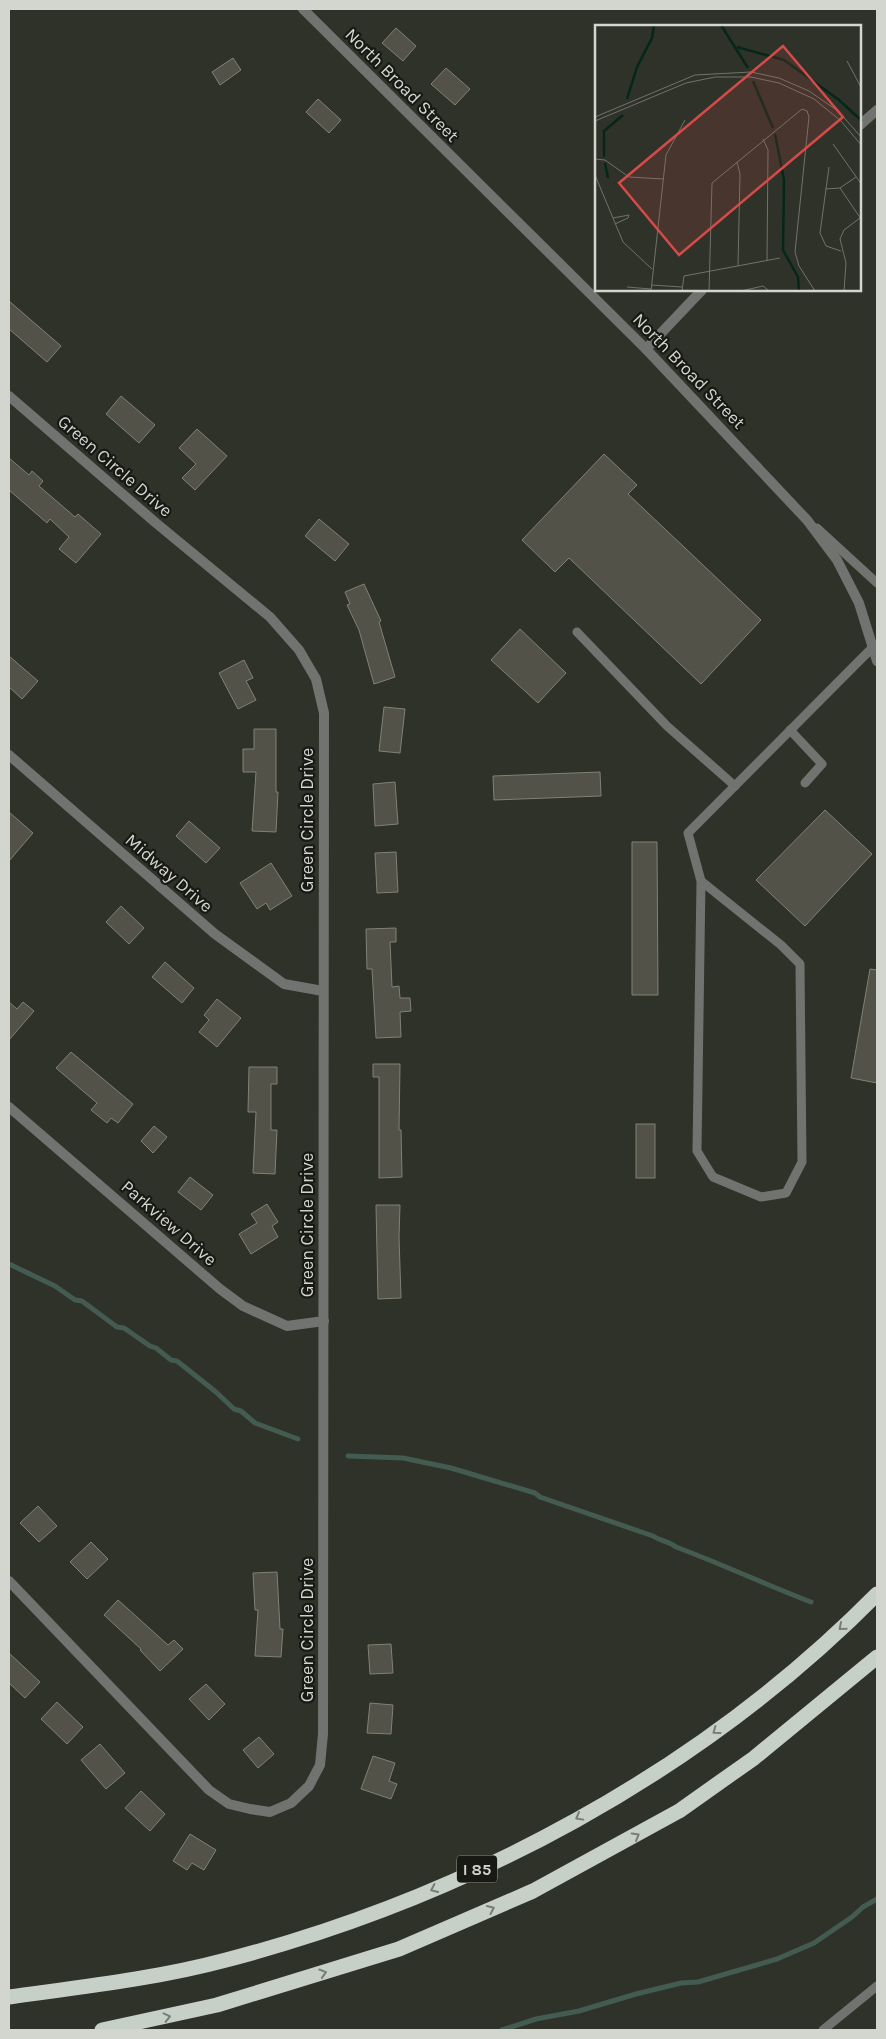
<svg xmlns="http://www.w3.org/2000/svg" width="886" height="2039" viewBox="0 0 886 2039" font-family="Karla,sans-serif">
	<rect width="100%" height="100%" fill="#2f3229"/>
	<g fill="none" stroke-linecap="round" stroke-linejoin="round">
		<g stroke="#435b50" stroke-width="5">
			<polyline points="9,1264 55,1286 75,1300 82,1301 117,1327 124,1328 150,1346 156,1348 171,1360 177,1361 216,1392 234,1409 241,1411 255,1423 298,1439"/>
			<path d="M348,1456L403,1458L451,1468L535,1493L540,1497L653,1536C660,1541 669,1541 676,1547C722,1564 766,1585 811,1602"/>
			<polyline points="502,2030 536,2019 579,2011 636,1994 681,1983 698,1982 777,1959 814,1943 852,1917 863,1907 877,1899"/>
		</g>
	</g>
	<g fill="#535248" stroke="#818175">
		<polygon points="396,28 416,46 403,61 382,43"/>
		<polygon points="233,58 241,70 220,85 212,72"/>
		<polygon points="446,68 470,89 455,105 431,84"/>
		<polygon points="318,99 341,120 329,133 306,112"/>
		<polygon points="9,301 61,346 47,362 9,329"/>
		<polygon points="121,396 155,425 139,443 106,414"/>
		<polygon points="197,429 227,456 195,490 182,478 196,464 179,448"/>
		<polygon points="604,454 637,485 628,494 761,620 701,684 569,558 555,572 522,540"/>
		<polygon points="9,458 29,475 32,471 43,481 39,486 75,517 78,514 101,534 76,563 59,549 69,537 50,519 47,523 9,490"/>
		<polygon points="319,519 349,544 335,561 305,536"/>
		<polygon points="364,584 381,621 379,622 395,677 374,684 359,630 347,605 350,604 345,592"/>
		<polygon points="520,629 566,673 538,703 491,660"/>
		<polygon points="9,656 38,681 22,699 9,687"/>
		<polygon points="244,660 253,678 246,681 256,700 238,709 219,673"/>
		<polygon points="384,707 405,709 400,753 379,751"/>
		<polygon points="254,729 276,729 276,792 278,792 276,832 252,831 256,772 243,772 243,749 254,749"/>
		<polygon points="600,772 601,796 494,800 493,776"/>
		<polygon points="395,782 398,824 375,826 373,784"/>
		<polygon points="825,810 872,854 805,926 756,880"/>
		<polygon points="9,812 33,833 9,861"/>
		<polygon points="189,821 220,848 206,863 176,836"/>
		<polygon points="632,842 657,842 658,995 632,995"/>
		<polygon points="396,852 398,892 377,893 375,853"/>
		<polygon points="271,863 292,896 270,910 266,903 257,909 240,883"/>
		<polygon points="121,906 144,928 129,944 106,922"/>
		<polygon points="396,928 396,942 390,942 392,987 399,986 400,998 410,998 411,1011 400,1012 401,1037 376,1038 372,969 367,969 366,929"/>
		<polygon points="165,962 194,988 182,1003 152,977"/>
		<polygon points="870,969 877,970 877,1083 851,1078"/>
		<polygon points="217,999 241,1018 217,1047 199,1032 209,1020 204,1015"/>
		<polygon points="9,1002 17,1009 23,1002 34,1011 9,1040"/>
		<polygon points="71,1052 133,1104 118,1123 111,1118 107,1123 91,1110 97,1103 56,1068"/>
		<polygon points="373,1064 400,1064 399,1130 401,1130 402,1177 379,1178 379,1077 373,1077"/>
		<polygon points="249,1067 277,1067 277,1084 271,1084 271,1130 277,1130 275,1174 253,1173 256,1112 248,1112"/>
		<rect x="636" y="1124" width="19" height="54"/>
		<polygon points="154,1126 167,1137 153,1153 141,1141"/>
		<polygon points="190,1177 213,1195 201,1210 178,1192"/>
		<polygon points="267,1204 278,1222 272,1226 278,1237 251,1254 239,1234 257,1223 251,1214"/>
		<polygon points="376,1205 400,1205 399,1237 401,1298 378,1299"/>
		<polygon points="38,1506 57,1526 39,1542 20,1523"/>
		<polygon points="91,1542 108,1559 87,1579 70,1562"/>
		<polygon points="277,1572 280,1629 283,1629 281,1657 255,1656 258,1610 255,1610 253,1573"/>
		<polygon points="118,1600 168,1645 174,1640 183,1649 160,1671 140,1650 141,1649 104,1615"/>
		<polygon points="391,1644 393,1673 370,1674 368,1645"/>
		<polygon points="9,1653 40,1682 25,1698 9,1683"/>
		<polygon points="206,1684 225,1704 209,1720 189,1699"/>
		<polygon points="57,1702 83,1727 67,1744 41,1719"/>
		<polygon points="370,1703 393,1705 391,1734 367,1733"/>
		<polygon points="259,1737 274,1754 258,1768 243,1750"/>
		<polygon points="100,1744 125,1773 106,1789 81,1760"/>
		<polygon points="373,1756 395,1763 389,1781 397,1784 391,1799 361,1789"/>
		<polygon points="141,1791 165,1814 150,1831 125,1808"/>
		<polygon points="190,1834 216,1850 204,1870 192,1863 187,1870 173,1861"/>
	</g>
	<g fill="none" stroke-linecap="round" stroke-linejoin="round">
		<g stroke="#70736f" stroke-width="9">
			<polyline points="817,528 877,583"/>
			<polyline points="577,632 667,726 735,786"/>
			<polyline points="790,730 822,764 805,783"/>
			<polyline points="701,881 781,945 800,964 802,1162 786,1193 761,1197 713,1177 697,1151 701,881 688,833 873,647"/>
			<polyline points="823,2030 877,1986"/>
		</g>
		<g stroke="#70736f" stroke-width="10">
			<polyline points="303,9 646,349 807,520 837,560 859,603 877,661"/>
			<polyline points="860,125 877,110"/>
			<polyline points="646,349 702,290"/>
			<polyline points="9,396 156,523 270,617 299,650 316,679 324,713 323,1734 320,1765 309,1786 291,1803 270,1812 250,1809 229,1804 209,1790 9,1581"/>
			<polyline points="9,755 215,934 284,984 323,991"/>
			<polyline points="9,1107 220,1289 243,1306 287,1326 324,1321"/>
		</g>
		<g stroke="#c7d0c6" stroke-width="15">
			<path d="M9,1997C81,1987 155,1979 226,1960C468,1897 701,1772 877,1594"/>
			<polyline points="102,2030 217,2005 399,1949 533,1891 679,1811 754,1758 877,1657"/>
		</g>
	</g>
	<defs><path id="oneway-chevron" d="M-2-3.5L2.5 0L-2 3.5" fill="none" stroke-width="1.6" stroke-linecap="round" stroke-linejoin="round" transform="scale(1.25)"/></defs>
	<g stroke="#787e76">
		<use href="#oneway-chevron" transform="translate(842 1627) rotate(139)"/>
		<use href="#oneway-chevron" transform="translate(716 1731) rotate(144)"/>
		<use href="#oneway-chevron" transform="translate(579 1817) rotate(151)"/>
		<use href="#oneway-chevron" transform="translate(636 1836) rotate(-30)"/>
		<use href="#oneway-chevron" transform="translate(434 1889) rotate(155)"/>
		<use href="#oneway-chevron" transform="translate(491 1909) rotate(-24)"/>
		<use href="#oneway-chevron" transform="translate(323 1973) rotate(-17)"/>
		<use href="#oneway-chevron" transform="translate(167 2017) rotate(-13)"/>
	</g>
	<g text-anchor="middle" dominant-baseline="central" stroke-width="4.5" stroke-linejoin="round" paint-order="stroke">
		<rect fill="#181915" stroke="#9b9d97" stroke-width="1" x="457" y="1855.5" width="40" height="27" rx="4"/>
		<g font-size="16" font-weight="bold" fill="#d3d5cf">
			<text x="477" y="1869">I 85</text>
		</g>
		<g font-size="18" fill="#d3d5cf" stroke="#181915">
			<text transform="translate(402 85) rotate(45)">North Broad Street</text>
			<text transform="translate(689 371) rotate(46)">North Broad Street</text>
			<text transform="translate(115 466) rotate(41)">Green Circle Drive</text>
			<text transform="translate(307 820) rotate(-90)">Green Circle Drive</text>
			<text transform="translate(169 873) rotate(41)">Midway Drive</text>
			<text transform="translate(169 1223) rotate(41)">Parkview Drive</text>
			<text transform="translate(307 1225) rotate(-90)">Green Circle Drive</text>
			<text transform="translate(307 1630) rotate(-90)">Green Circle Drive</text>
		</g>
	</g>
	<g transform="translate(595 25)">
		<rect width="266" height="266" fill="#2f3229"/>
		<path fill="none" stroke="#05271a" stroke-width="2.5" d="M126,0L153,43M142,22L189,35L244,75L267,96M158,56L178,103M32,74L42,42L57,13L59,0M180,109L189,155L188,225L203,252L204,266M9,132V106L28,90M10,138L13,153"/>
		<path fill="none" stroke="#71736b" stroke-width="1" d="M252,36L267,64M0,92L100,50L156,47L184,53L214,66L243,86L267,113M0,96L91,58L120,52H156L184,58L219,74L246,96L267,121M168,114L173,125L172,236M238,119L267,160M0,134L10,135L34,152L68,154M142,137L145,149L143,241M234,142L225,208L231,221L246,226M0,150L28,217L57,244M245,163L266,194M230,164L245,163L261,152M18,193L34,190L33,193L20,199M56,260L87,262M32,262L56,264M56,266L71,130L90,95M87,266L89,251L185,233M114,266L117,158L207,84L212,86L214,92L200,227L204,241L220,266M146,266L168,261L174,266M249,266L251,238L245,214L249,205L265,193"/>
		<path fill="#d54b49" fill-opacity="0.15" stroke="#d54b49" stroke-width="2.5" d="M188,21L248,92L84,230L24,158Z"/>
		<rect width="266" height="266" fill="none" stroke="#d3d5cf" stroke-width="2.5"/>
	</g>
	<rect width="886" height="2039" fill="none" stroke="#d3d5cf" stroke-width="20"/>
</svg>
